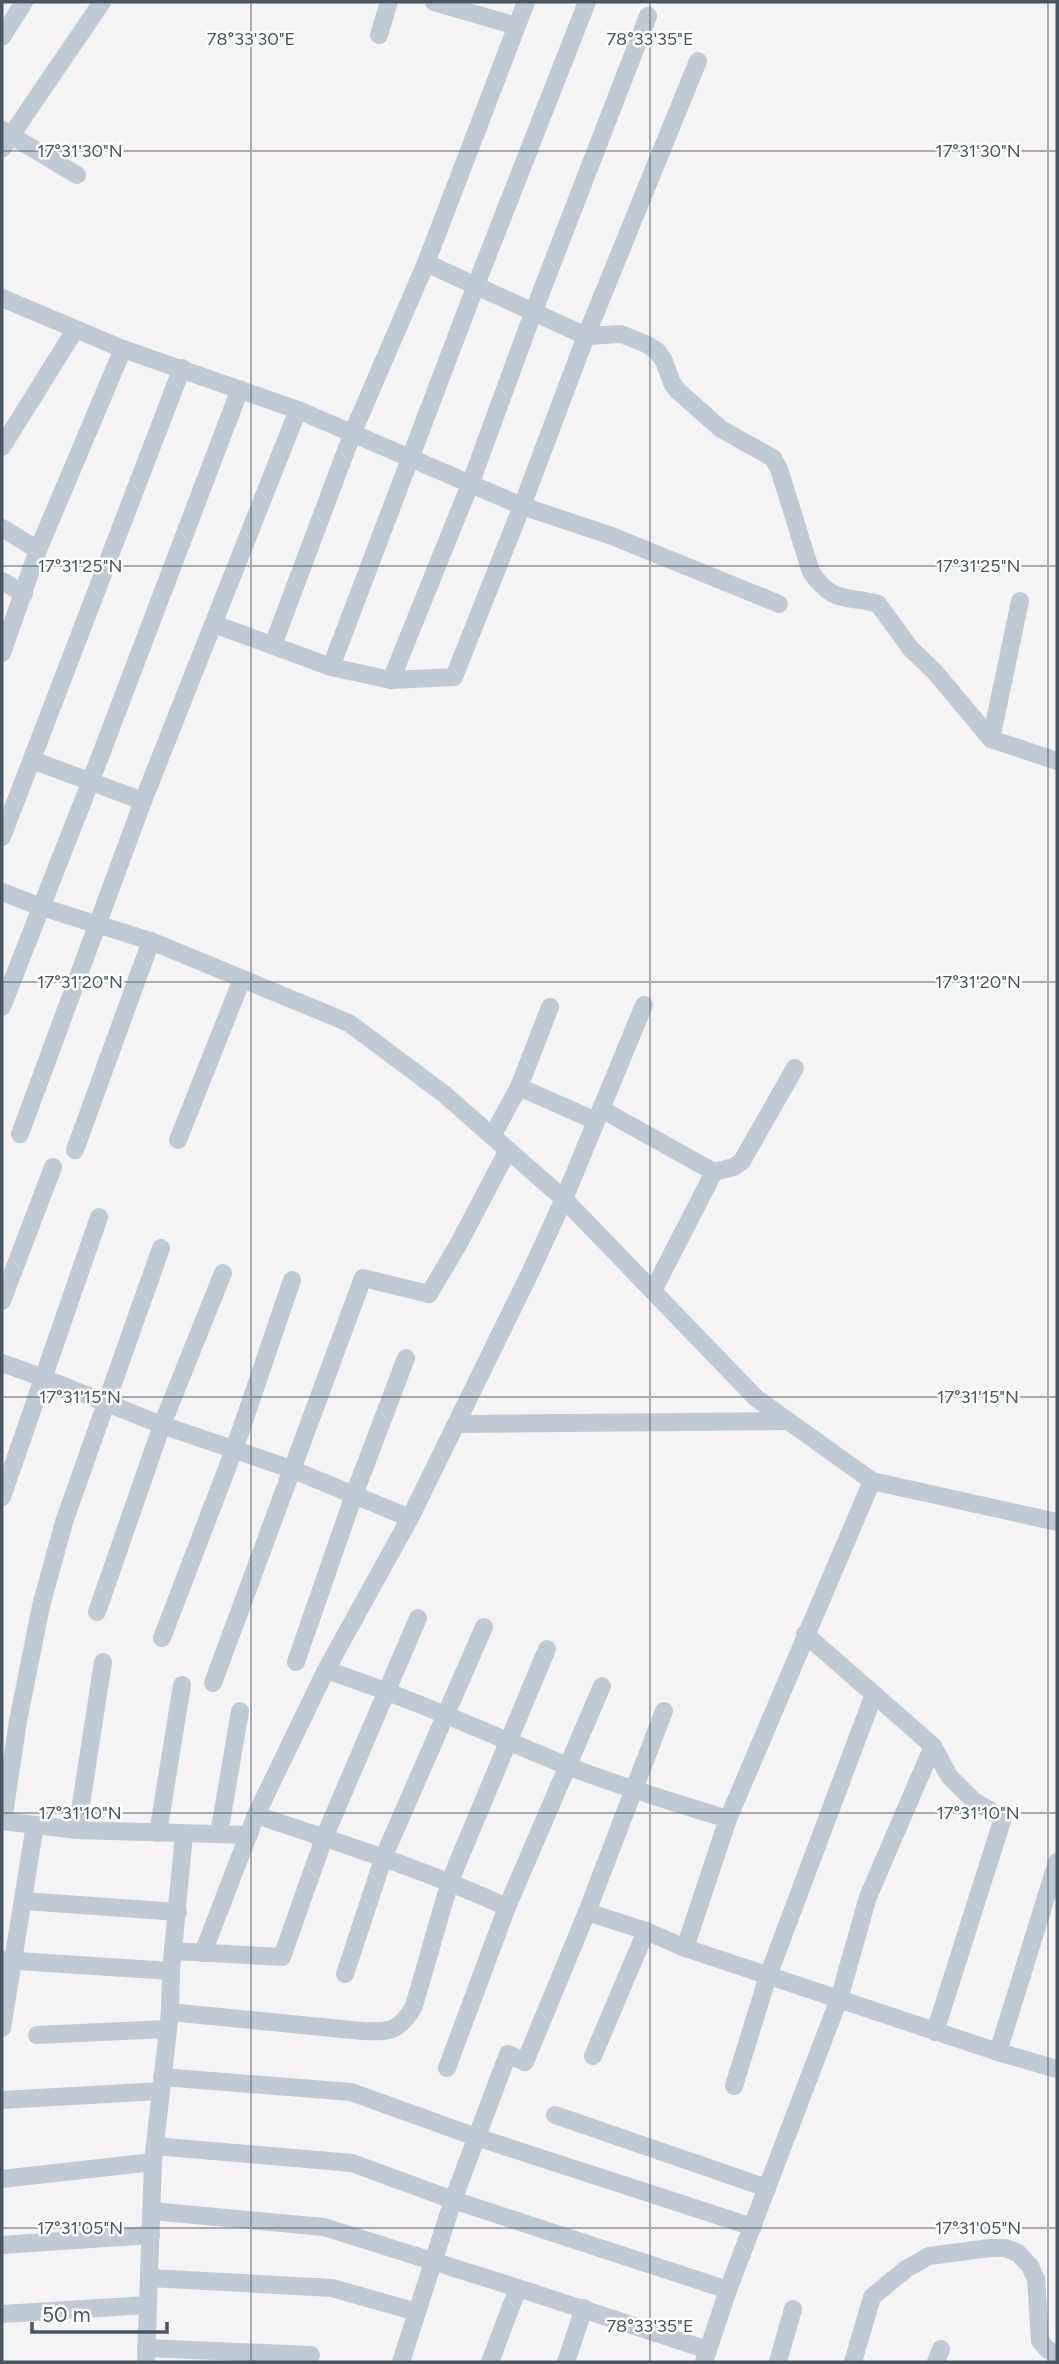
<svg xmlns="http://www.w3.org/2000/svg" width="1059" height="2364" viewBox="0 0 1059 2364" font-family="Figtree,sans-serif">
	<rect width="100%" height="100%" fill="#f5f3f3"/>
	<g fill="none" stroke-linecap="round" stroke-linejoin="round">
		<g stroke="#c1cad2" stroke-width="18">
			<polyline points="434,2 516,26"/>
			<polyline points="379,35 389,2"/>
			<polyline points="2,37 24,2"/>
			<polyline points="2,130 77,175"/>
			<polyline points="2,149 102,2"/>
			<path d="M426,263L586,336L621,334L646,344L657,351L664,361L672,383L678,391L721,429L773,458L779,469L811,572C833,604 845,595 878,604L911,649L934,671L991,739L1057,761"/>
			<polyline points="2,298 123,349 298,410 522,506 612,536 779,604"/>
			<polyline points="2,447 75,330"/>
			<polyline points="2,528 38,550"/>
			<polyline points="2,581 24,594"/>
			<polyline points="214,624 331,667 391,680 454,677 522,506 586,336 698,61"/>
			<polyline points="273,645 353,432 426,263 526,2"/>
			<polyline points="2,653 38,550 123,349"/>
			<polyline points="331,667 476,285 587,2"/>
			<polyline points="391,680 471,482 533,313 648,16"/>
			<polyline points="991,739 1020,601"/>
			<polyline points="32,760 143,801"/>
			<polyline points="2,837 182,368"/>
			<polyline points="2,892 41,907 151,941 349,1023 444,1094 564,1199 756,1398 872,1481 1057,1522"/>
			<polyline points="2,1007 90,783 240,389"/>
			<polyline points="519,1087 550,1007"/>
			<polyline points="601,1109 714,1172 734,1167 742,1161 795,1068"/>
			<polyline points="20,1134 143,801 298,410"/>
			<polyline points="492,1136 519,1087 596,1121"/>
			<polyline points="178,1140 242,979"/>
			<polyline points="75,1150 151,941"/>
			<polyline points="653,1291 714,1172"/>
			<polyline points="2,1301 53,1167"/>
			<polyline points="2,1363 44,1378 162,1425 291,1469 410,1518"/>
			<polyline points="456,1424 788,1421"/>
			<polyline points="2,1497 99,1217"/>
			<polyline points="97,1612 162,1425 223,1273"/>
			<polyline points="805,1634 933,1746 949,1776 974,1801 1003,1818 935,2032"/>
			<polyline points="162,1638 234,1450 292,1280"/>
			<polyline points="296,1662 354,1495 406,1358"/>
			<path d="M326,1670C408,1697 485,1732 565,1765C618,1786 673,1802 728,1819"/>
			<polyline points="213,1683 363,1278 429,1294 458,1245 508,1150"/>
			<polyline points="664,1711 587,1912 646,1931 685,1948 998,2052 1057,2069"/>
			<path d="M256,1815C341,1843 425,1870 507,1907"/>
			<polyline points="2,1821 77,1830 249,1835"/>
			<polyline points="3,1821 18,1721 41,1606 64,1522 161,1248"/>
			<polyline points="77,1830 103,1662"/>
			<polyline points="158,1833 182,1685"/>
			<polyline points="219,1834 240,1711"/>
			<polyline points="24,1901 178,1912"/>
			<polyline points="685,1948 728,1819 872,1481"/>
			<polyline points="173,1951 282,1957 324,1838 418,1618"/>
			<polyline points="203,1953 256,1815 326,1670 410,1518 530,1273 564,1199 644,1005"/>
			<polyline points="2,1960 171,1971"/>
			<polyline points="345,1974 384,1856 484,1627"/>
			<path d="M170,2012L362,2031C390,2032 399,2032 414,2006L450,1881L547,1649"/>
			<polyline points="2,2028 35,1825"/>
			<polyline points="37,2035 166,2029"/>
			<polyline points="998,2052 1057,1862"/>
			<polyline points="593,2056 646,1931"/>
			<polyline points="447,2068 507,1907 602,1686"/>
			<polyline points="162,2077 351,2092 476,2137 753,2227"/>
			<polyline points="734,2086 768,1976 874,1694"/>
			<polyline points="2,2100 161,2091"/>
			<polyline points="555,2115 767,2188"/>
			<polyline points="155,2146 352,2163 453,2200 728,2290"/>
			<polyline points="2,2179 153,2162"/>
			<polyline points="152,2211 324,2227 518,2288 490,2362"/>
			<polyline points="2,2245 151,2235"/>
			<polyline points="149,2278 332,2288 417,2312"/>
			<polyline points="518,2288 708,2350"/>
			<polyline points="2,2314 148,2305"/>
			<polyline points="146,2348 311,2355"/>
			<polyline points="146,2362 153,2162 170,2012 171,1971 184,1834"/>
			<polyline points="401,2362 453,2200 508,2054 525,2062 587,1912"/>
			<polyline points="566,2362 584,2308"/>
			<polyline points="704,2362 728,2290 839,1999 868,1897 933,1746"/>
			<polyline points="778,2362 793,2309"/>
			<polyline points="853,2362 872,2297 906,2269 929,2256 990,2248 1005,2248 1018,2253 1030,2266 1036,2279 1040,2341 1048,2350 1057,2354"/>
			<polyline points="936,2362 941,2349"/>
		</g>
	</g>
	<path fill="none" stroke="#4a5661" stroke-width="2" stroke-opacity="0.45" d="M251,2V2362M650,2V2362M1048,2V2362M2,151H1057M2,566H1057M2,982H1057M2,1397H1057M2,1813H1057M2,2228H1057"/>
	<g font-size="18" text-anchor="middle" fill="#4a5661" stroke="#fff" stroke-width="5" stroke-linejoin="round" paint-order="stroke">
		<text x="251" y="45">78°33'30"E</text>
		<text x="650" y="45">78°33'35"E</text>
		<text x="80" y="157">17°31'30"N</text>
		<text x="978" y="157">17°31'30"N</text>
		<text x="80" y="572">17°31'25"N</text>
		<text x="978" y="572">17°31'25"N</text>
		<text x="80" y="988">17°31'20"N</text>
		<text x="978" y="988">17°31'20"N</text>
		<text x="80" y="1403">17°31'15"N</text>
		<text x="978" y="1403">17°31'15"N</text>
		<text x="80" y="1819">17°31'10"N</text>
		<text x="978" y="1819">17°31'10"N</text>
		<text x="80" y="2234">17°31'05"N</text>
		<text x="978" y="2234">17°31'05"N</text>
		<text x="650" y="2332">78°33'35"E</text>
	</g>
	<rect width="1059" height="2364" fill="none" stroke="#4a5661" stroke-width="7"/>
	<path d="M32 2322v10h135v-10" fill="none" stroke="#4a5661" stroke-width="3.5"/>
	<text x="42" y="2322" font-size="21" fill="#4a5661" stroke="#ffffff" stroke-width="5" paint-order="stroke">50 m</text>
</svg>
